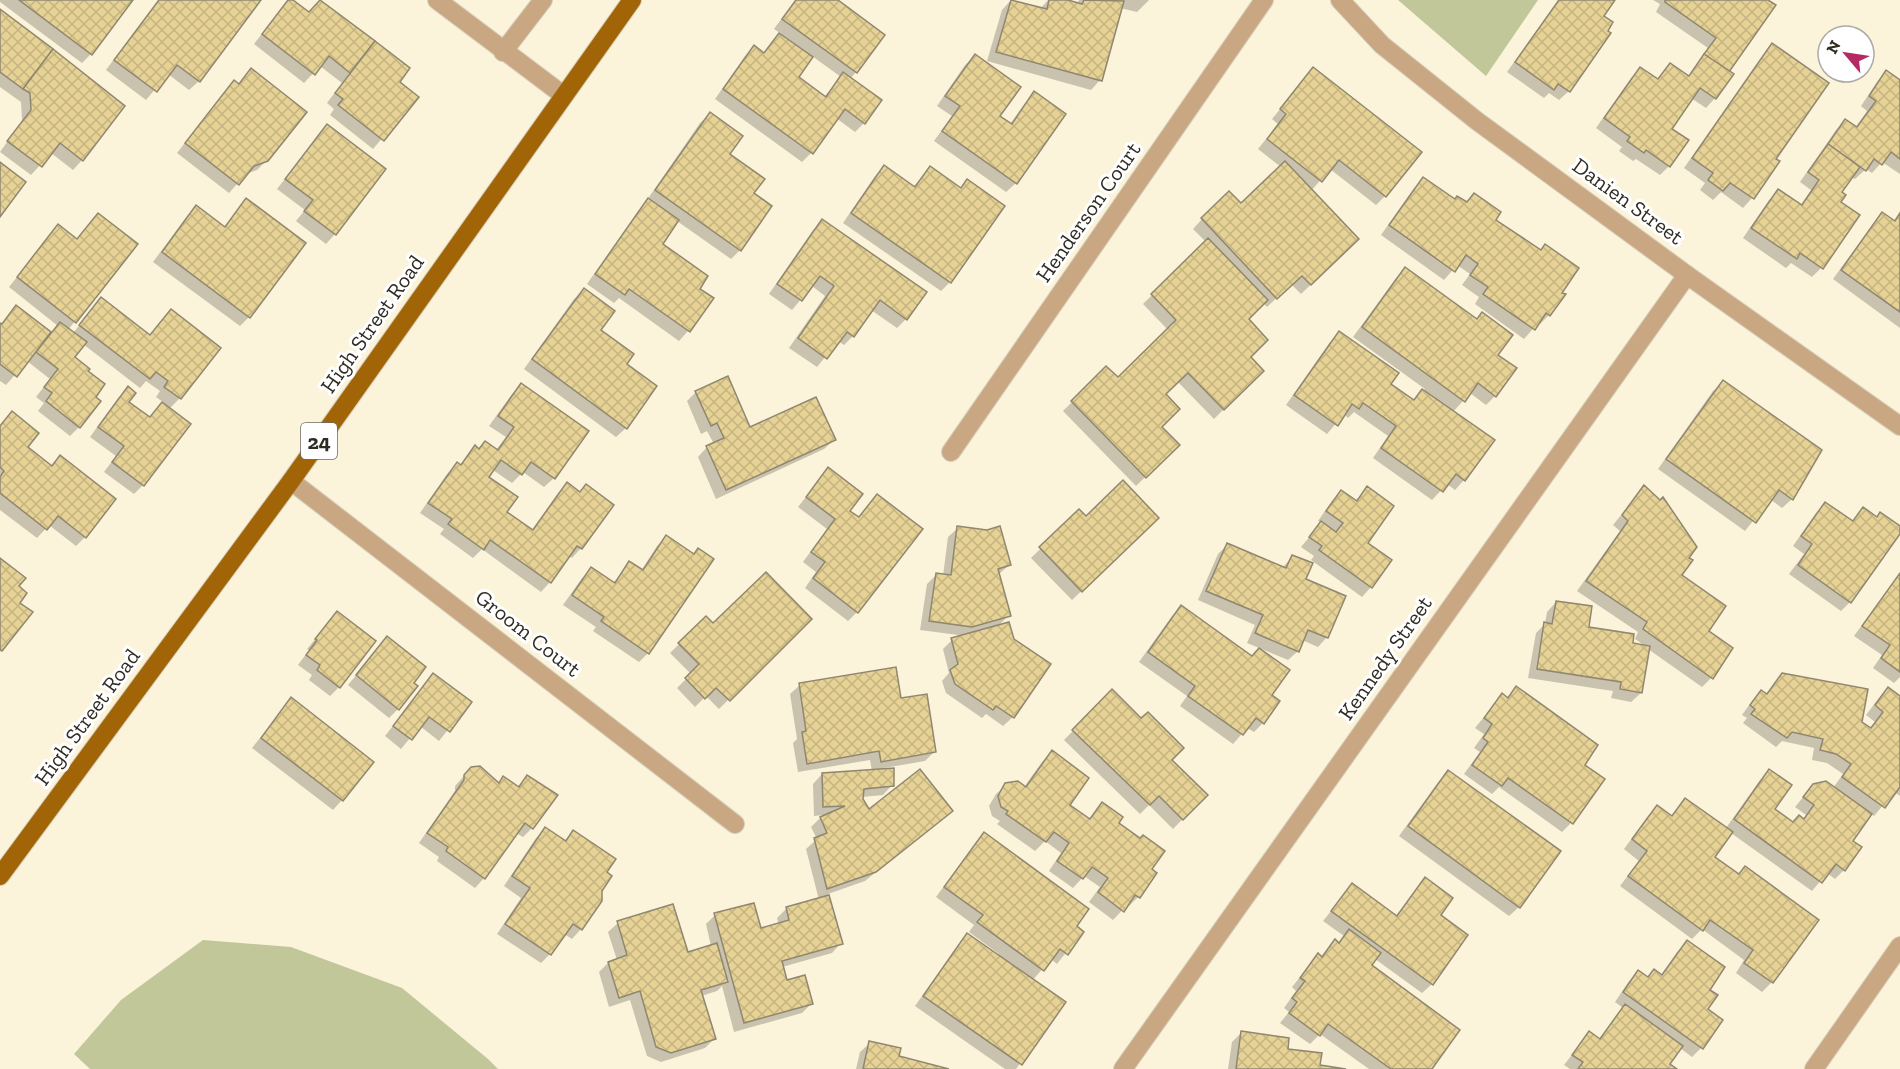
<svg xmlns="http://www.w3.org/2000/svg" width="1900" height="1069" viewBox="0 0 1900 1069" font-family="'Zilla Slab',serif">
	<defs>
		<pattern id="building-cross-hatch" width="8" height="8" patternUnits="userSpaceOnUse" patternTransform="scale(1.5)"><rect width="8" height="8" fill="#e6d295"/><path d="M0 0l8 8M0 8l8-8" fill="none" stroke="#c6b480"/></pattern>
	</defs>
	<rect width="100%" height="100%" fill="#fbf3da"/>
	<g fill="#c2c799">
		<polygon points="1398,0 1538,0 1486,76"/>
		<polygon points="203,940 291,947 402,988 488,1059 498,1069 90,1069 74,1054 121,1000"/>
	</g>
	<g fill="#0003" fill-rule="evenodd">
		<polygon points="0,0 131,0 91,54 82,63 0,2"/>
		<polygon points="158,0 259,0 199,81 189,90 168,74 146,100 106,70"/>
		<polygon points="291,0 308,13 319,1 408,69 398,82 417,97 373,149 330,115 334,109 327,103 342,83 320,66 304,83 254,44 281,9"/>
		<path d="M795,0H835L856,72L850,79L864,123L855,132L836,118L811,153L802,162L715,99L745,56L754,47L763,53L780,33L774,29ZM812,56L841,77L824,97L797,77Z"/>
		<polygon points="1011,0 1041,8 1048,0 1062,0 1077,4 1079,0 1149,0 1137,12 1120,8 1100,80 1091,90 987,61 1002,10"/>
		<polygon points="1558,0 1613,0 1602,16 1569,91 1559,100 1549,93 1544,98 1507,72"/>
		<polygon points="1653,0 1766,0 1715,98 1706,108 1691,98 1670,129 1669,166 1660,175 1636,159 1633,161 1619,151 1622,147 1596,128 1631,78 1640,69 1657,80 1670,65 1688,77 1708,48 1656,12 1660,4"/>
		<polygon points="0,11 82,160 73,170 51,153 31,175 0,152 22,121 21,102 0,87"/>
		<polygon points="1772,45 1774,159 1778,162 1752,198 1743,208 1721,192 1713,200 1700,190 1705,183 1684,168 1763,55"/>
		<polygon points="975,56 998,116 1010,124 1025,103 1034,93 1016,183 1006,192 934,141 952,116 937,106 965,65"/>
		<polygon points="1313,69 1385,196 1376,205 1330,169 1311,191 1348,249 1301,294 1291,284 1267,307 1263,303 1247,319 1249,357 1262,371 1214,419 1177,381 1164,394 1160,427 1178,445 1136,486 1063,411 1106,368 1118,379 1168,330 1143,304 1206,242 1193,229 1202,219 1229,193 1241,205 1281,167 1258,149 1278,124 1272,119"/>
		<polygon points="251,70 267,160 257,170 246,174 229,193 177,153 225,91 234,82 238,85"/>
		<polygon points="1886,72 1900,82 1900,174 1882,162 1872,173 1866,169 1855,179 1851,177 1840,193 1821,268 1812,277 1791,263 1786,268 1743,238 1769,200 1778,191 1800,206 1811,190 1800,182 1836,130 1845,121 1855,128 1867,111 1861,106 1877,82"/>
		<polygon points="710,114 728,155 752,194 740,250 731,259 677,221 660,244 698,289 712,298 688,331 679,341 619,298 614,303 587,284 639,210 648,200 647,200 700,123"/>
		<polygon points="327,126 384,170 335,234 326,244 296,221 305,210 277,189"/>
		<polygon points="884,167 913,187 930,168 960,189 967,181 950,282 941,291 843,223 875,176"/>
		<polygon points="1424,179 1455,201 1466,203 1474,195 1494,220 1540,251 1545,246 1560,294 1549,315 1540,324 1538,323 1524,339 1475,304 1479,297 1462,285 1470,274 1457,265 1444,280 1381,235 1414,188"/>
		<polygon points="246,200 249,317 240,326 153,262 187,216 196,207 224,227"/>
		<polygon points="1900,212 1900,328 1833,279 1873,224 1882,214 1893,222"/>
		<polygon points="98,215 136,244 68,330 73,333 101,299 149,336 171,311 219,348 180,398 169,409 143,485 134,494 104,472 116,456 90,437 118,398 128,388 127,402 149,418 163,402 156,397 160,391 146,381 140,388 83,344 73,358 79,427 70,436 38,411 44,403 36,397 50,379 27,361 6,385 0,381 0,325 16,307 51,334 58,326 9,287 58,226 76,240"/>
		<polygon points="822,221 906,319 897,328 871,310 853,336 844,345 838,341 817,367 789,348 825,296 812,286 792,310 769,294 813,230"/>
		<polygon points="1406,269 1476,320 1482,314 1496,355 1495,396 1486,405 1470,393 1453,412 1493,440 1464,480 1455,490 1447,484 1432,500 1373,458 1388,436 1354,412 1348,418 1344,414 1327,434 1286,405 1330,342 1340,333 1389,384 1412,401 1425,389 1353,337 1396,278"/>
		<polygon points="584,290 599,330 625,365 626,428 616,437 524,369 574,299"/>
		<polygon points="1723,382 1792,499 1782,508 1770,499 1745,531 1658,469 1713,391"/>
		<polygon points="521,385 554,478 544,487 523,472 512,483 493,470 487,477 505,513 531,531 558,493 567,484 581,548 572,558 569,556 550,582 541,592 482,549 473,558 440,534 444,529 420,513 447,474 457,464 459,466 475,447 478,450 496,450 506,437 489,426 512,394"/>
		<polygon points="696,392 750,428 834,440 824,449 716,499 698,457 707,447 714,444 707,431 701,434 687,401"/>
		<polygon points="12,413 26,448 50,466 60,457 85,537 76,546 49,525 37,538 0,510 0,426"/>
		<polygon points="828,469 848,511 858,518 877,496 857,612 848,621 805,588 816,572 803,562 827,529 798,507"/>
		<polygon points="1644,487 1687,559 1680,576 1707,631 1711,678 1702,687 1648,649 1641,693 1631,702 1611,698 1613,691 1528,678 1536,633 1545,624 1547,612 1556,602 1587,628 1632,644 1645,646 1635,639 1638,632 1577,591 1620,531 1613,525"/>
		<polygon points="1367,488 1366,543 1390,561 1371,587 1362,597 1311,560 1314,556 1301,547 1321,523 1318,521 1332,501 1341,492 1355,501"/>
		<polygon points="1825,504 1851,522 1863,509 1876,519 1900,528 1900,531 1850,602 1841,611 1789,574 1804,554 1793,546 1816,513"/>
		<polygon points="1079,511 1086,518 1157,518 1072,600 1031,558"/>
		<polygon points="958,528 1009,565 998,575 1009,615 998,626 1013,717 1003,726 986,714 982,718 946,693 942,681 949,673 943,649 952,640 966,636 920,630 927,584 936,575 943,576 948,537"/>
		<polygon points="667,537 648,653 639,662 593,631 596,627 563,605 582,578 592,569 613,583 630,563 641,571 657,546"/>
		<polygon points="1227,545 1282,568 1292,557 1304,580 1327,637 1318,647 1302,640 1298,651 1288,660 1247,643 1255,625 1198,600 1218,554"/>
		<polygon points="1900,573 1900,677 1894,683 1873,668 1882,655 1854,636"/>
		<polygon points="1181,607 1270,695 1263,723 1254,732 1247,728 1233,744 1180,706 1187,696 1139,662 1172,616"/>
		<polygon points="337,613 339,687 330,696 309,680 312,675 298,665 309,650 307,649"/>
		<polygon points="706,618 713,625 810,619 719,709 706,696 695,707 677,688 691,674 670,653"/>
		<polygon points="387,638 412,683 398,709 389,718 348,685"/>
		<polygon points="433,675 470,702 439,741 420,726 401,749 385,736"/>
		<polygon points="1782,675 1869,729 1875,722 1866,715 1879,698 1888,689 1900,697 1900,796 1894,792 1874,816 1871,814 1851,841 1844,870 1835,879 1827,873 1812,891 1731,833 1713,857 1738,875 1817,920 1772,982 1762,992 1736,973 1744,960 1702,929 1692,939 1620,886 1639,861 1624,849 1648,816 1658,806 1671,816 1685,799 1726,828 1760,780 1769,771 1773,809 1793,823 1802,820 1806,815 1795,807 1813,785 1833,788 1843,774 1827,763 1812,760 1814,748 1782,741 1776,747 1743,723 1747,718 1742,715 1752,701 1761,691 1766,694"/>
		<polygon points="800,685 899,700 934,752 925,761 884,768 892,785 883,795 862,797 868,812 951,811 865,881 828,894 841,943 832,953 782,967 786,982 811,1004 802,1013 734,1032 722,986 717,991 701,996 714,1039 705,1048 661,1062 647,1056 630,1000 609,1007 599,972 608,963 617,960 608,932 618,923 687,953 711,946 706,924 715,915 760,930 779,925 777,918 786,909 819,900 806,849 817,839 811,827 823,815 814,816 813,784 822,774 872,771 870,760 798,772 793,743 797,739 790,694"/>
		<polygon points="1516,688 1582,765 1603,780 1571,823 1562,832 1499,787 1492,794 1464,774 1480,752 1474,748 1484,734 1475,728 1502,695 1506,698"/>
		<polygon points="1112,691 1170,760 1206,795 1173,829 1149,805 1140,814 1064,740"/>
		<polygon points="291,699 342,800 333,810 252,748"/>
		<polygon points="1052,752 1068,805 1088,820 1102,804 1150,870 1138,897 1129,906 1127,905 1113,920 1089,902 1100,887 1084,876 1073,888 1049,871 1061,853 1045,841 1035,851 997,824 1000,821 992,816 989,806 996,794 1006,785 1024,787 1042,762"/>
		<polygon points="471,768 497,784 503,778 517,787 527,776 532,828 523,837 516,833 484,878 475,888 437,861 439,857 419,843 455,791 455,786"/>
		<polygon points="1449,772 1519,907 1509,916 1399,836 1439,781"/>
		<polygon points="546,829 564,841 573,832 605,873 600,891 581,929 572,939 564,934 550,954 541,963 497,934 521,898 504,886 536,838"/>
		<polygon points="984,834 1075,927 1082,932 1057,964 1051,959 1032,981 1064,1003 1016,1069 1005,1069 915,1006 958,945 967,935 997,956 999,954 969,932 974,925 936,897 975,844"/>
		<polygon points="1425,879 1439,916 1432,984 1422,993 1375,959 1370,966 1430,1069 1369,1069 1320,1034 1310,1044 1280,1023 1289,1012 1284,1008 1296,991 1292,987 1318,955 1321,957 1335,941 1338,943 1344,936 1323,921 1352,885 1395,917 1416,889"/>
		<polygon points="1687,942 1708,990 1701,1048 1692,1057 1680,1048 1668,1064 1674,1069 1570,1069 1564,1065 1589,1033 1598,1040 1623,1008 1615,1002 1629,981 1638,972 1647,978 1654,971 1661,975 1677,952"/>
		<polygon points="1242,1032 1286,1050 1318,1066 1336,1069 1228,1069 1232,1042"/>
		<polygon points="870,1043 897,1057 946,1069 856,1069 860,1052"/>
	</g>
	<g fill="url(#building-cross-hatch)" stroke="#8f8770" stroke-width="1.5">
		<polygon points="19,0 133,0 92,55"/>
		<polygon points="159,0 261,0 200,82 177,65 157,92 114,60"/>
		<polygon points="288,0 293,0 309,12 320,0 375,41 350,73 329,56 315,75 262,34"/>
		<polygon points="796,0 838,0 885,35 857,73 782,19"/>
		<polygon points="1011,0 1047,9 1049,0 1068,0 1082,4 1084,0 1124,1 1102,81 996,52"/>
		<polygon points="1559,0 1615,0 1604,16 1613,22 1608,31 1611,33 1570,92 1558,84 1554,90 1515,62"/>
		<polygon points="1665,0 1768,0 1776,5 1729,72 1704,54 1716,38 1665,2"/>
		<polygon points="0,9 53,49 23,89 0,72"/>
		<polygon points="779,33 813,57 799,77 826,97 843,72 882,100 865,124 845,109 813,154 723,89 754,45 764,53"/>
		<polygon points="375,41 410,68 400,82 419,97 384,141 338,105 343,99 335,93"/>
		<polygon points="1772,43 1829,83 1776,159 1780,161 1754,199 1730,183 1723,191 1708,180 1713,173 1692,158"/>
		<polygon points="53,49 125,106 83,161 60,143 42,167 7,141 31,110 30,93 23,89"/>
		<polygon points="975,54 1021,87 1000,116 1012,124 1034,91 1066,114 1017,184 942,131 960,106 945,96"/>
		<polygon points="1704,54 1734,74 1716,99 1700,88 1672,129 1689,140 1670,167 1646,150 1644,153 1627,141 1630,137 1604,118 1640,67 1658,79 1670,63 1689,76"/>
		<polygon points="1313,67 1422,152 1386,197 1339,160 1322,182 1267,139 1286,114 1280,109"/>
		<polygon points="251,68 307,112 268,161 254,166 239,185 185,143 234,80 239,84"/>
		<polygon points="1886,70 1900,80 1900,159 1891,152 1882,165 1874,159 1866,171 1828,144 1845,119 1857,127 1876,101 1869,96"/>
		<polygon points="710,112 743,136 730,154 765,179 754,193 772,206 741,251 655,190"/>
		<polygon points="327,124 386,169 336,235 304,211 313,200 285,179"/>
		<polygon points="1828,144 1860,167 1842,192 1846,195 1841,202 1860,215 1823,269 1800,253 1797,259 1751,228 1778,189 1802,205 1819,180 1808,172"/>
		<polygon points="1285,161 1359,239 1311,285 1302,276 1277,299 1201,218 1229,191 1241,203"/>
		<polygon points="0,162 26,182 0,217"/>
		<polygon points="884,165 915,187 930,166 961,188 967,179 1005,206 951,283 851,213"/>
		<polygon points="1423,177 1455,199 1457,196 1467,202 1474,193 1501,212 1496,220 1541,250 1545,244 1579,268 1562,293 1566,294 1550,316 1546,313 1535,330 1483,294 1488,287 1470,275 1478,264 1466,255 1455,272 1389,225"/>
		<polygon points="246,198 306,243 250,318 162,252 196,205 225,227"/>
		<polygon points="648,198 679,220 663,244 708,276 700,289 714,298 690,332 629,289 625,295 595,274"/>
		<polygon points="1882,212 1895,221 1900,213 1900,312 1841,270"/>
		<polygon points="98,213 138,244 76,323 17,277 58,224 77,239"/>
		<polygon points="822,219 927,292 907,320 880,300 854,337 847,332 827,359 798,338 834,286 820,276 802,301 777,284"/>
		<polygon points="1208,238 1268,300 1249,319 1268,340 1251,357 1264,371 1224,410 1188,373 1166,394 1180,409 1162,427 1180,445 1146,478 1071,401 1106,366 1118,377 1176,320 1151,294"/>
		<polygon points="1405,267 1477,319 1482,312 1513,335 1498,355 1517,368 1496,397 1478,383 1465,402 1362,327"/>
		<polygon points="584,288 615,311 601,330 634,354 627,364 657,386 627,429 532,359"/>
		<polygon points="101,297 150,335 171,309 221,348 181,399 164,387 168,381 156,372 150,379 79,325"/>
		<polygon points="16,305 51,332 17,377 0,364 0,323 2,324"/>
		<polygon points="60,322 87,342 75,357 90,369 88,371 105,384 96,397 101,401 80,428 46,401 52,393 44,387 58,369 36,352"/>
		<polygon points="1339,331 1399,373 1391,384 1414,400 1422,389 1495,440 1465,481 1456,474 1443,492 1381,448 1396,426 1363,403 1359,409 1352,404 1338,426 1294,395"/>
		<polygon points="728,376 750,427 816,397 836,440 726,490 706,446 724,438 717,423 711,426 695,391"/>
		<polygon points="1723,380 1822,450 1793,500 1779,490 1756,523 1666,459"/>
		<polygon points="521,383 589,431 555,479 531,462 522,475 501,460 489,477 518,497 507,512 533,530 567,482 580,492 586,484 614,505 582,549 577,546 551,583 490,540 484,550 448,524 452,519 428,503 457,462 461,465 475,445 479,449 485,441 498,450 514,427 498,416"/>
		<polygon points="128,386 136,393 129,402 150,417 162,402 191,424 144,486 112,462 124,446 98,427"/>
		<polygon points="12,411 39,433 28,447 52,466 60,455 116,499 86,538 58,516 47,530 0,493 0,477 4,471 0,467 0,426"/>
		<polygon points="828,467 863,494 850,511 859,517 877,494 923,529 858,613 813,578 825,562 811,552 835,519 806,497"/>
		<polygon points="1123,480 1159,518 1082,592 1039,547 1079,509 1086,516"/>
		<polygon points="1644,485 1660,500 1663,497 1697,547 1689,558 1693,560 1682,575 1726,606 1709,631 1733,648 1713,679 1643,629 1647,622 1586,581 1628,521 1622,515"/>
		<polygon points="1367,486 1394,506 1368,543 1392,560 1372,588 1319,550 1322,546 1309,537 1321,521 1336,532 1343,523 1326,511 1341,490 1357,501"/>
		<polygon points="1825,502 1853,521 1863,507 1877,517 1880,512 1900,526 1900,534 1851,603 1798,565 1812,544 1801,536"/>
		<polygon points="957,526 987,530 1000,526 1011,565 998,569 1011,616 972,627 929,621 936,573 951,575"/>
		<polygon points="666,535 694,554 698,548 714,559 649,654 601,621 604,617 572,595 591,567 615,583 629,561 643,570"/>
		<polygon points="1227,543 1286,568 1292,555 1313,563 1306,579 1346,596 1328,638 1308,630 1299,652 1255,633 1263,615 1206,591"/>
		<polygon points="0,558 26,578 19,586 27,593 20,603 33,612 2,651 0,650"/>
		<polygon points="766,572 812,619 730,701 716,688 705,699 685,678 699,664 678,643 706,616 713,623"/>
		<polygon points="1900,573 1900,672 1881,658 1890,645 1862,626"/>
		<polygon points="1556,601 1592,606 1589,627 1634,634 1633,643 1650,646 1642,693 1620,689 1621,682 1537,669 1544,622 1552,624"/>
		<polygon points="1181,605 1252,656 1259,648 1290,670 1272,695 1280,701 1264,724 1256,718 1243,735 1188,696 1195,686 1148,652"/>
		<polygon points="337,611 376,641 340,688 317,670 320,665 306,655 317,640 315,639"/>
		<polygon points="1009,622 1014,639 1051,664 1014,718 996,706 993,710 955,684 950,670 958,664 951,638"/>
		<polygon points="387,636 426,667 414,683 418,686 399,710 356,675"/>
		<polygon points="896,667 901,698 927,694 936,752 881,762 879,751 807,764 802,732 806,731 799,683"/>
		<polygon points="433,673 472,702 450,732 429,717 412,740 393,726"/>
		<polygon points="1782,673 1868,689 1862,722 1871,728 1883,712 1875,705 1888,687 1900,696 1900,787 1885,808 1842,777 1851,764 1836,754 1820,750 1823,739 1792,732 1787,738 1751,714 1755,709 1750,705 1761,690 1767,694"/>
		<polygon points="1516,686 1598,745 1585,765 1605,779 1573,824 1508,778 1502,786 1472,765 1488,742 1483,738 1492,724 1484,718 1502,693 1508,698"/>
		<polygon points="1112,689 1141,718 1148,712 1184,748 1172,760 1208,795 1183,820 1159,796 1150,805 1072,730"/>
		<polygon points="291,697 374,762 343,801 261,738"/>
		<polygon points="1052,750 1089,778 1070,805 1090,819 1102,802 1123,817 1119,823 1140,838 1143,835 1165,851 1152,869 1157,873 1140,898 1135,895 1124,912 1098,892 1108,878 1092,867 1083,879 1057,861 1069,843 1054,832 1046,842 1006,814 1008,811 1001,807 998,796 1005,783 1018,781 1026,787"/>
		<polygon points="480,766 499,783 503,776 519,787 527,775 558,795 533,829 525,823 485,879 446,851 448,847 427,833 464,780 464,775 471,767"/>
		<polygon points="894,768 894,786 864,789 863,799 869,809 920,769 953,811 876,872 827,889 814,838 827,833 820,817 845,806 823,807 822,773"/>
		<polygon points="1769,769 1792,785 1775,809 1793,822 1799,815 1804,819 1814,805 1803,797 1813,784 1826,781 1872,814 1853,841 1862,847 1845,871 1836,864 1822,883 1734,819"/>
		<polygon points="1448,770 1561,851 1520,908 1408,826"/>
		<polygon points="1685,798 1733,832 1715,857 1739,874 1745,866 1819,920 1773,983 1744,963 1753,950 1710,920 1703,931 1628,876 1647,851 1632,839 1657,805 1672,816"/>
		<polygon points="545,827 566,841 573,830 616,859 607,872 612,876 602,891 602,901 582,930 573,924 551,955 505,924 530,888 512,876"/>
		<polygon points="984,832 1089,909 1077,926 1084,932 1068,955 1060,949 1044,971 977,922 983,915 944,887"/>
		<polygon points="1425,877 1453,898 1441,915 1468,935 1433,985 1331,911 1352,883 1397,916"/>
		<polygon points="829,895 843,944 782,961 787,980 805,975 813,1004 744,1023 714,913 754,903 761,928 789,920 786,907"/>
		<polygon points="673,904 688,952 717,943 728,982 701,990 716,1039 671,1053 656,1047 640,991 619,998 608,962 627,955 617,921"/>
		<polygon points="1349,929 1381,953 1372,965 1460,1030 1432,1069 1391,1069 1328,1024 1320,1036 1289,1013 1297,1002 1292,998 1305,981 1300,978 1318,953 1322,957 1335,939 1339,943"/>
		<polygon points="967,933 1066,1002 1022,1065 923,996"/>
		<polygon points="1687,940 1725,967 1710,990 1718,995 1708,1009 1723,1020 1703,1049 1623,992 1638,970 1648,977 1654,969 1662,975"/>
		<polygon points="1625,1004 1683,1046 1670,1064 1677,1069 1578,1069 1583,1062 1572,1055 1589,1031 1600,1039"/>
		<polygon points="1241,1031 1289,1038 1288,1049 1322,1053 1320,1065 1346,1069 1236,1069"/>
		<polygon points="869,1041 901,1048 899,1056 949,1069 863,1069"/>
	</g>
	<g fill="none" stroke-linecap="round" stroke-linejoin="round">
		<g stroke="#d6cfb9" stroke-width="20">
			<g id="minor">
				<polyline points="437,0 563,95"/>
				<polyline points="1340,0 1382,45 1477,121 1687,275 1900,426"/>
				<polyline points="503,52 543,0"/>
				<polyline points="951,452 1264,0"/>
				<polyline points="291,481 735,824"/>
				<polyline points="1123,1069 1687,275"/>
				<polyline points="1814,1069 1900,946"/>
			</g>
		</g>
		<g stroke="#d6cfb9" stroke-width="20">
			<polyline id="major" points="0,876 291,481 632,0"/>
		</g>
		<use href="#minor" stroke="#c9a783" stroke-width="18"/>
		<use href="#major" stroke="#a16508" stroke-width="18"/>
	</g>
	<g text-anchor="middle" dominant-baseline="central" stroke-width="6" stroke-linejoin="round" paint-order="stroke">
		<rect fill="#fff" stroke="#6d6b65" stroke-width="1.5" x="301" y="423" width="36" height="36" rx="4.5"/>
		<g font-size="21" font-weight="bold" fill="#2f2c23">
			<text x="319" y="441">24</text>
		</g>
		<g font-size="22" fill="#2f2c23" stroke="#fff">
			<text transform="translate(1628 201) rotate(36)">Danien Street</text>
			<text transform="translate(1088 212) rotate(-55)">Henderson Court</text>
			<text transform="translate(372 324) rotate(-55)">High Street Road</text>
			<text transform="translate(528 633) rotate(38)">Groom Court</text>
			<text transform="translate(1385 658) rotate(-55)">Kennedy Street</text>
			<text transform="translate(87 717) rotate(-54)">High Street Road</text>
		</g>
	</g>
	<g transform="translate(1846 54) rotate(299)"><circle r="28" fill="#ffffff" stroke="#acaba7" stroke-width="1.5"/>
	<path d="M0-4.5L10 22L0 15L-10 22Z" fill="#b52a65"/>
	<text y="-9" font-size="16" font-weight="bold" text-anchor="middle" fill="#2f2c23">N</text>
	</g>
</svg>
